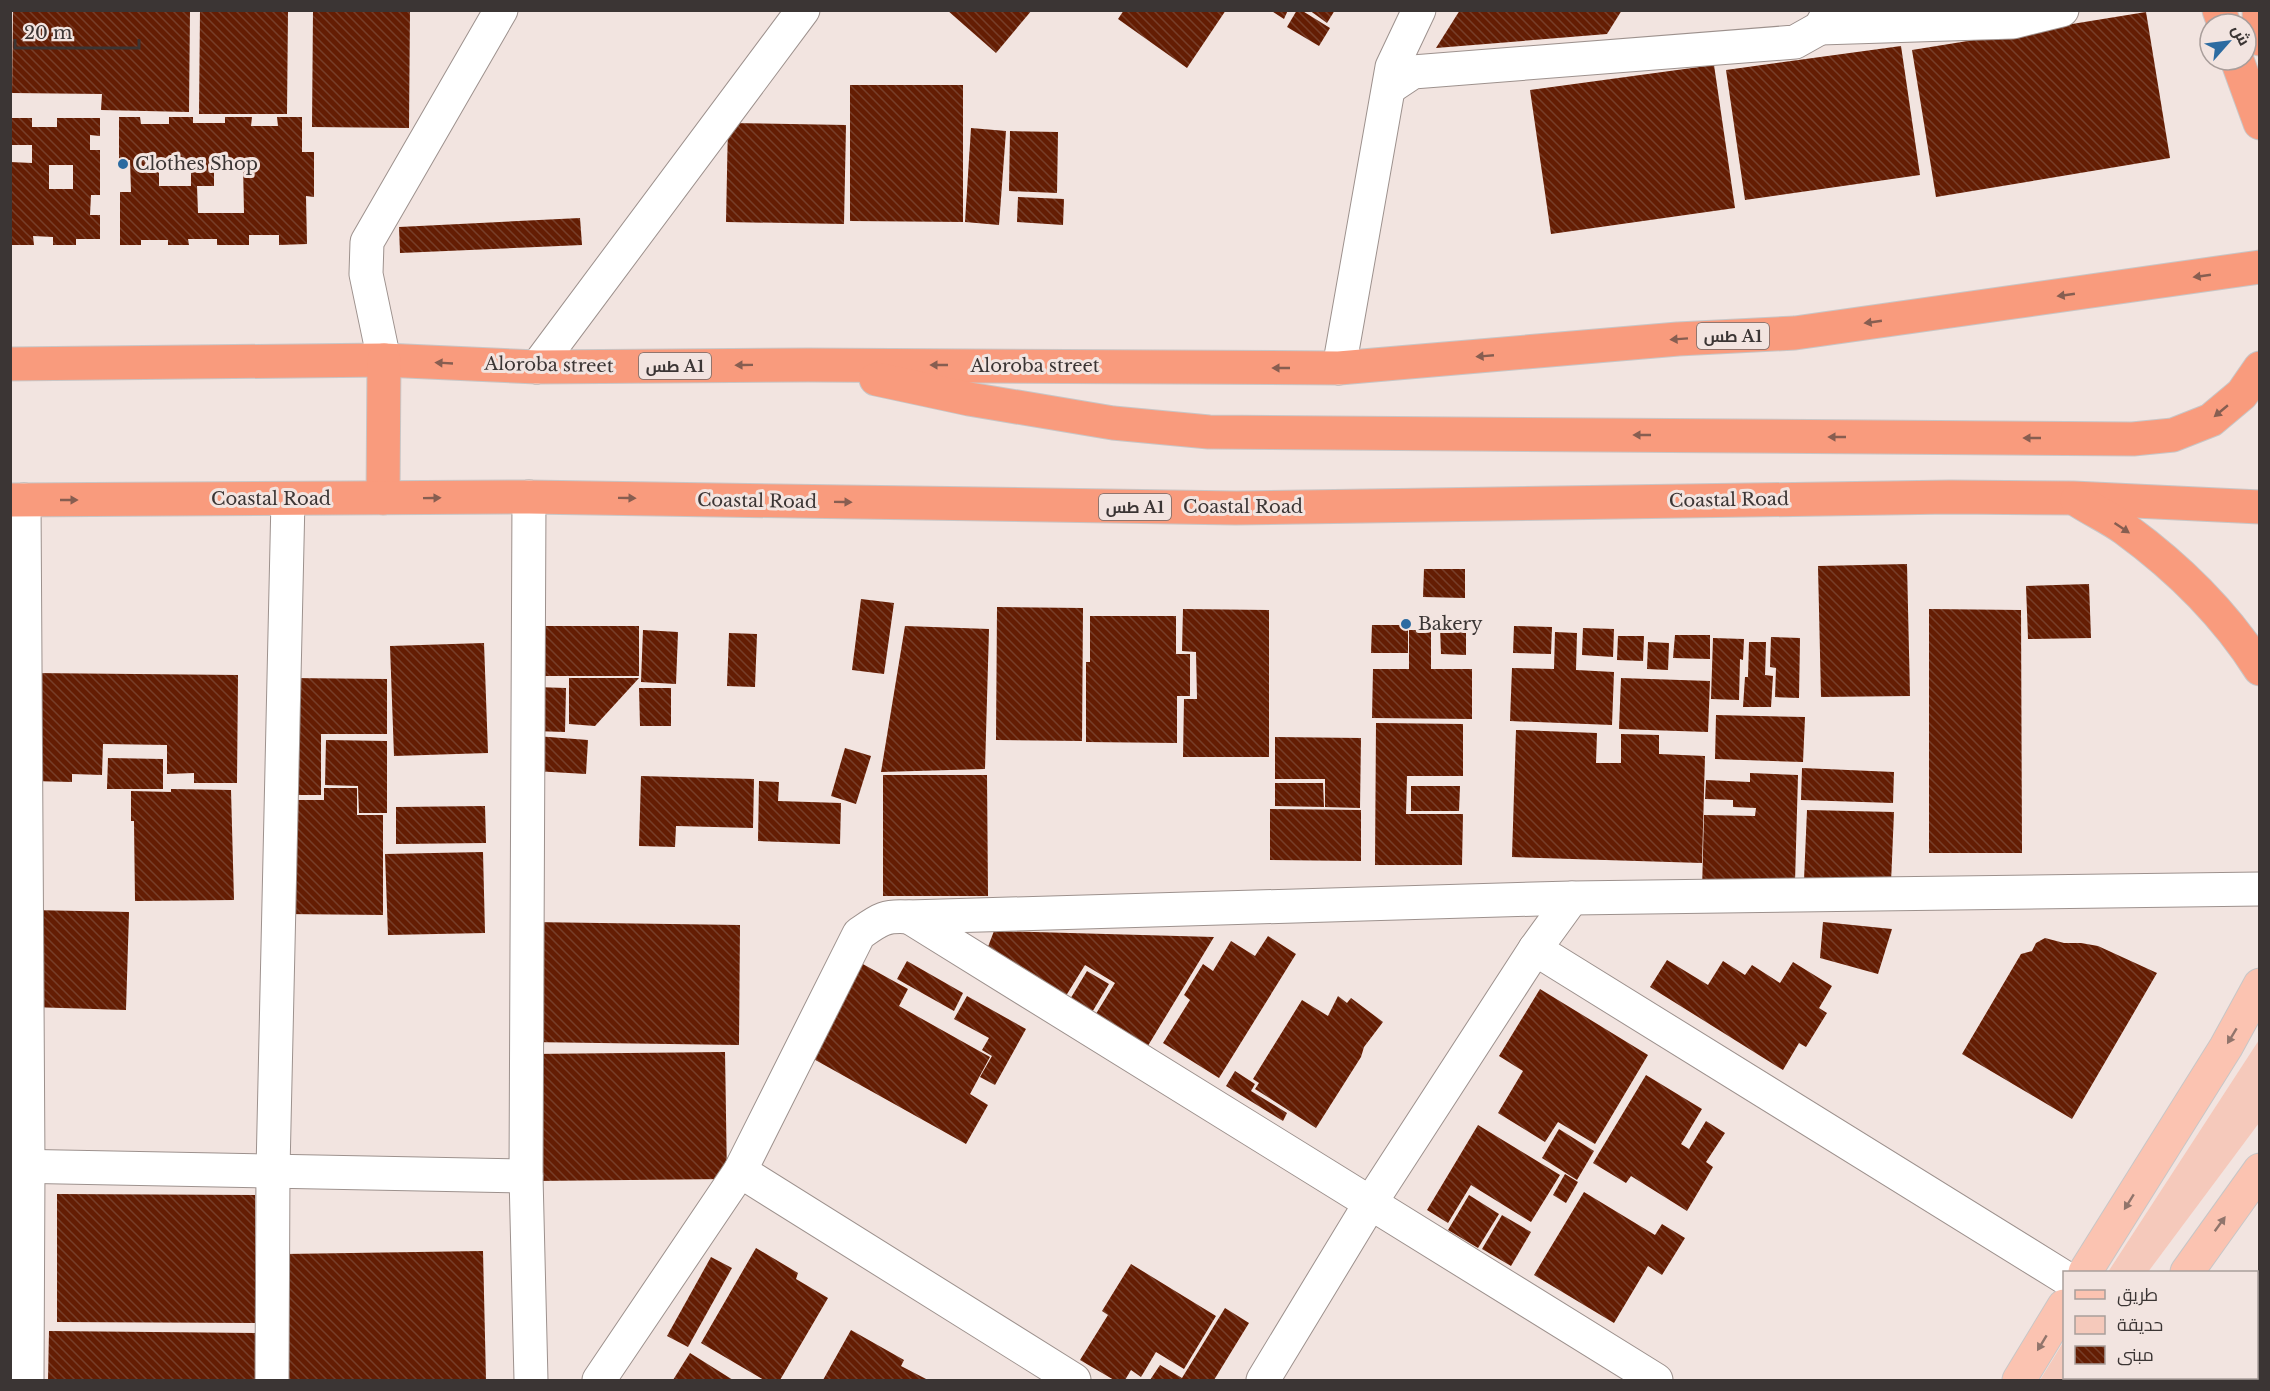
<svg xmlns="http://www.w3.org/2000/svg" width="2270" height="1391" viewBox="0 0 2270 1391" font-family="'Libre Baskerville',Cairo,serif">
	<defs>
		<pattern id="building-back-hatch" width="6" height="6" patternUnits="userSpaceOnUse" patternTransform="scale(1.5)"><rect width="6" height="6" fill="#641d03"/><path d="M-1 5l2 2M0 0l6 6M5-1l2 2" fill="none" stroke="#773e29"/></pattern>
	</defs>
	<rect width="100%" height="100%" fill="#f2e4e0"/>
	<g fill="#f5c9bb">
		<polygon points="2259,1040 2259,1123 2148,1272 2108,1272"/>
		<polygon points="2064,1341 2064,1378 2078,1378 2076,1380 2040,1380"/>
	</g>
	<g fill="url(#building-back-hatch)" fill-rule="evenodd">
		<polygon points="13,10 190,10 189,112 101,110 102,94 12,93"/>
		<polygon points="200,10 288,10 287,114 199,114"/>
		<polygon points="313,10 410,10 409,128 312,127"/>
		<polygon points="947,10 1032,10 996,53"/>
		<polygon points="1124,10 1226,10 1187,68 1118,19"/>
		<polygon points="1270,10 1288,10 1284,19"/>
		<polygon points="1297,10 1301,10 1330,28 1319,46 1287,27"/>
		<polygon points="1309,10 1335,10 1327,23"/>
		<polygon points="1460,10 1622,10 1607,34 1436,48"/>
		<polygon points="2146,12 2170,158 1936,197 1912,50"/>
		<polygon points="1901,46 1920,175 1745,200 1726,70"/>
		<polygon points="1714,65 1735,208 1551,234 1530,90"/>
		<polygon points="850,85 963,85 963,222 850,221"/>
		<path d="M119,117H140L141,124H169V117H193V123H225V117H252L251,126H278L277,117H302V152H314V197L306,196L307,244L279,245V235H249V245H217V239H188L189,245H168V240H141V245H120V192H131L130,160H119ZM214,164H243L244,213H198L197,186H214ZM159,165H191V186H159Z"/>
		<path d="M10,118H32V127H57V118H100V136L90,135V150H100V195H91L90,215H100V239H76V245H53V237L33,236L34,245H10V162L32,163V145H10ZM49,165H73V189H49Z"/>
		<polygon points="728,123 846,125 844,224 726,222"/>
		<polygon points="971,128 1006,131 999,225 965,222"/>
		<polygon points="1010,131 1058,132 1057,193 1009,191"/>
		<polygon points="1018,197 1064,199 1063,225 1017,222"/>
		<polygon points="580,218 582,245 400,253 399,227"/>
		<polygon points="1907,564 1910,696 1821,697 1818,566"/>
		<polygon points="1424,569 1465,569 1465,598 1423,597"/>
		<polygon points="2089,584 2091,638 2028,639 2026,586"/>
		<polygon points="861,599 894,603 884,674 852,670"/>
		<polygon points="997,607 1083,608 1082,741 996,740"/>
		<polygon points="1183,609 1269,610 1269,757 1183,757 1184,699 1197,699 1196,652 1182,651"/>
		<polygon points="1929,609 2021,610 2022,853 1929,853"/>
		<polygon points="1090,616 1176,616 1176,654 1190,654 1190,696 1177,696 1177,743 1086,742 1086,662 1090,662"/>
		<polygon points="1372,625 1408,625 1408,653 1371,653"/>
		<rect x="538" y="626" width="101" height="50"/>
		<polygon points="905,626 989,629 985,769 881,772"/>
		<polygon points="1514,626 1552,627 1551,654 1513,653"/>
		<polygon points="1440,627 1466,627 1466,655 1441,654"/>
		<polygon points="1583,628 1614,629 1613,657 1582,655"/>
		<polygon points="643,630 678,632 676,684 641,682"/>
		<polygon points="1409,630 1431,630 1431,669 1472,669 1472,719 1372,718 1373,669 1409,669"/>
		<polygon points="1555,632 1577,633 1576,670 1614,672 1612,725 1510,721 1512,668 1554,669"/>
		<polygon points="729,633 757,634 755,687 727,686"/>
		<polygon points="1675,635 1710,635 1710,659 1673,658"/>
		<polygon points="1618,636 1644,636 1643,661 1617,660"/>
		<polygon points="1771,637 1800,638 1799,698 1775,697 1776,668 1770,667"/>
		<polygon points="1713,638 1744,639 1743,660 1740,659 1739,700 1711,699"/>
		<polygon points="1648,642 1669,643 1668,670 1647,669"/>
		<polygon points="1749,642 1766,642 1765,675 1773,676 1771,707 1743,707 1745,677 1748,677"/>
		<polygon points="484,643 488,753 394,756 390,646"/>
		<polygon points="32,673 238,675 237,783 194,783 194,773 167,774 167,745 103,744 102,775 72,774 72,782 31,781"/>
		<polygon points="288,678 387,679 387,734 321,734 321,795 287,795"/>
		<polygon points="569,678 639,678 595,726 569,724"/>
		<polygon points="1621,678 1710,681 1708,732 1619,729"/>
		<polygon points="535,687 566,688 565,732 533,731"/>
		<polygon points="639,688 671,688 671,726 640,726"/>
		<polygon points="1716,715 1805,717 1803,762 1715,759"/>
		<polygon points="1376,723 1463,724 1463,776 1407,776 1406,814 1463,814 1462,865 1375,865"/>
		<polygon points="1516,730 1597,733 1596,763 1621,763 1621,734 1659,735 1659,754 1705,756 1702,863 1512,857"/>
		<polygon points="536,736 588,740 586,774 534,771"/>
		<polygon points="1275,737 1361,738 1360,808 1325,807 1325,779 1275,779"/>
		<polygon points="326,740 387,741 387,813 359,813 358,786 325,785"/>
		<polygon points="845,748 871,756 856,804 831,796"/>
		<polygon points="108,758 163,759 163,789 107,789"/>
		<polygon points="1802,768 1894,772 1893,803 1801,800"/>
		<polygon points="1750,773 1798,775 1795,882 1702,890 1704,815 1755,816 1756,808 1733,807 1733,800 1705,799 1706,780 1750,782"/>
		<polygon points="883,775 987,775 988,896 883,896"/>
		<polygon points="641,776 754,779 753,828 676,826 675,847 639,846"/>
		<polygon points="759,781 779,782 778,801 841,803 840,844 758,841"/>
		<polygon points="1275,783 1323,783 1324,807 1275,806"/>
		<polygon points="1411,786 1460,786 1459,811 1411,811"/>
		<polygon points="324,788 357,788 357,815 383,815 383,915 283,914 284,800 324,800"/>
		<polygon points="171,789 231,790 234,900 135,901 134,821 131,821 131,791 171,792"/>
		<polygon points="485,806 486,843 396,844 396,807"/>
		<polygon points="1270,809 1361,810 1361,861 1270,860"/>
		<polygon points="1807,810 1894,812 1891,883 1804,880"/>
		<polygon points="483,852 485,933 388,935 385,854"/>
		<polygon points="31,910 129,912 126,1010 30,1007"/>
		<polygon points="530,922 740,925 739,1045 529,1042"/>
		<polygon points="1823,922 1892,929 1878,974 1820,958"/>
		<polygon points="994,931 1214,937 1146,1049 1094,1017 1115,983 1085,965 1064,999 986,952"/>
		<polygon points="1268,936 1296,954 1219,1078 1163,1043 1190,1000 1184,995 1203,964 1213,971 1231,941 1255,956"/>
		<polygon points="2045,938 2064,943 2081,943 2098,946 2157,973 2072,1119 1962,1054 2021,954 2032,951 2036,943"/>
		<polygon points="1667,960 1708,985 1723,961 1745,975 1752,965 1780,983 1793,962 1832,986 1819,1008 1827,1013 1806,1047 1799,1043 1783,1070 1650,987"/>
		<polygon points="907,961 963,993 954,1011 897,979"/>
		<polygon points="861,963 908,989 899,1006 990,1057 970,1094 988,1105 966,1144 810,1057"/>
		<polygon points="1087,971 1109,984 1091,1014 1069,1001"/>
		<polygon points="1540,989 1648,1055 1595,1144 1558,1122 1545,1142 1498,1113 1523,1071 1499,1056"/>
		<polygon points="967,996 1026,1029 995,1085 980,1077 992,1056 982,1050 989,1038 954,1019"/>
		<polygon points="1338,996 1347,1003 1351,998 1383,1022 1364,1047 1361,1057 1316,1128 1255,1089 1259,1083 1253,1079 1302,1000 1328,1016"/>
		<polygon points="725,1052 727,1179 533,1181 531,1054"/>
		<polygon points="1235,1071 1255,1084 1251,1091 1287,1113 1283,1121 1226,1086"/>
		<polygon points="1646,1075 1702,1109 1681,1144 1689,1149 1706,1121 1725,1133 1706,1162 1713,1167 1687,1211 1631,1176 1626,1183 1593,1163"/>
		<polygon points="1478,1125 1560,1175 1531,1222 1471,1185 1448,1223 1427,1210"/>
		<polygon points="1559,1129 1594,1151 1577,1180 1542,1158"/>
		<polygon points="1565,1174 1578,1182 1566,1203 1553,1195"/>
		<polygon points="1584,1192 1655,1235 1662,1224 1685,1238 1662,1275 1648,1266 1614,1323 1534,1275"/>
		<polygon points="57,1194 255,1195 255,1323 57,1322"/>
		<polygon points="1469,1195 1499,1214 1478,1248 1448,1230"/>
		<polygon points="1502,1215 1531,1232 1511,1266 1482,1249"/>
		<polygon points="756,1248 798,1273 796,1279 828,1298 780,1380 764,1380 701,1343"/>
		<polygon points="483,1251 486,1380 288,1380 285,1254"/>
		<polygon points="711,1257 732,1268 688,1347 667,1336"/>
		<polygon points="1131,1264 1216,1316 1184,1369 1156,1352 1141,1377 1131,1370 1125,1380 1114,1380 1080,1360 1108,1315 1102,1311"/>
		<polygon points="1225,1308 1249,1323 1214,1380 1150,1380 1160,1365 1182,1378"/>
		<polygon points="851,1330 904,1360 901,1366 928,1380 823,1380"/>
		<polygon points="49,1331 256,1333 256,1380 48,1380"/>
		<polygon points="690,1353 733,1380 673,1380"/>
	</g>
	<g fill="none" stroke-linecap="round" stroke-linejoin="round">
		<g stroke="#9d918d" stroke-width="35">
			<g id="street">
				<polyline points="1820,28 2013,22 2062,10"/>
				<polyline points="1389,88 1413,72 1795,42 1820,28 1830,10"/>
				<polyline points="384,360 366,274 367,242 501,10"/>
				<polyline points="537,367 803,10"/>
				<polyline points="1339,368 1392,67 1419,10"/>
				<polyline points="529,497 526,1176 531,1380"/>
				<polyline points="24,500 28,1166 27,1380"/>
				<polyline points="909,917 1656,1380"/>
				<polyline points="1535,949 2064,1277"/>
				<polyline points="10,1166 526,1176"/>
				<polyline points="740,1171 1074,1380"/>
				<polyline points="272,1380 273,1170 288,499"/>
				<path d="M599,1380L740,1171L859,934C879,920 884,915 909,917L1572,898L2260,889"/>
				<polyline points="1263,1380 1371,1202 1535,949 1572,898"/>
			</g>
		</g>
		<g stroke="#c8c6c6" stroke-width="35">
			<g id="primary">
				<polyline points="2085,1272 2226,1047 2260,985"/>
				<polyline points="2187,1272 2260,1170"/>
				<polyline points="2019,1380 2064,1306"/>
				<polyline points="2117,1380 2119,1378"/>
			</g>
		</g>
		<g stroke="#c8c6c6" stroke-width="35">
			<g id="highway">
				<polyline points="2219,10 2224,24"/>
				<polyline points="2259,10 2260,39"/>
				<polyline points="2237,60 2260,123"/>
				<polyline points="10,364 384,360 537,367 808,365 1339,368 1678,339 1795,333 2260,267"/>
				<polyline points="876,379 969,399 1113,423 1209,432 2133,439 2173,435 2211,420 2242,394 2260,368"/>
				<polyline points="383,498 384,360"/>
				<polyline points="10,500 529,497 1236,508 1950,497 2073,498 2260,507"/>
				<path d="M2077,500C2092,510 2110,518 2125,529C2177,567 2225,614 2260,669"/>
			</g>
		</g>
		<use href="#street" stroke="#fff" stroke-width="33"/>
		<use href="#primary" stroke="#fbc3b1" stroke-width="33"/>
		<use href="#highway" stroke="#f99b7d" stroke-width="33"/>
	</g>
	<defs><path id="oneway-solid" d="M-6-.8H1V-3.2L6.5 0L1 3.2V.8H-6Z" transform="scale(1.5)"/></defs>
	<g fill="#875e51">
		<use href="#oneway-solid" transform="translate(2202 276) rotate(172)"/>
		<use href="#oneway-solid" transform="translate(2066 295) rotate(172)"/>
		<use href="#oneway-solid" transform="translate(1873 322) rotate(172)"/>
		<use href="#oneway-solid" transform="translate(1679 339) rotate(176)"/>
		<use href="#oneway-solid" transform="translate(1485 356) rotate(175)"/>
		<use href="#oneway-solid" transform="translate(444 363) rotate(-177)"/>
		<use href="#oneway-solid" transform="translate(744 365) rotate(179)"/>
		<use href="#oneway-solid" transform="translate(939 365) rotate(-180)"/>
		<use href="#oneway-solid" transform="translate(1281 368) rotate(-180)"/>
		<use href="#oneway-solid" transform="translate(2221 411) rotate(140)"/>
		<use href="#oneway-solid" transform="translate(1642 435) rotate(-180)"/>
		<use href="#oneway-solid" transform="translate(1837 437) rotate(-180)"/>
		<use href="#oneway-solid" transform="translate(2032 438) rotate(-180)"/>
		<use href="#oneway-solid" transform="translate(432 498) rotate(-1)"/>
		<use href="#oneway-solid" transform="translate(627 498) rotate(1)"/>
		<use href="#oneway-solid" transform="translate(69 500)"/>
		<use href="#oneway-solid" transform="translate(843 502) rotate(1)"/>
		<use href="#oneway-solid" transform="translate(2122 528) rotate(34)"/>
	</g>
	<g fill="#91756c">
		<use href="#oneway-solid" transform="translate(2232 1036) rotate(121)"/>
		<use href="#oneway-solid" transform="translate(2129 1202) rotate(122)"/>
		<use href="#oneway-solid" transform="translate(2220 1224) rotate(-54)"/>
		<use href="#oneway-solid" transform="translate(2042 1343) rotate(121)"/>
	</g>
	<g fill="#2c6ba1" stroke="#f2e4e0" stroke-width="2">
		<circle cx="123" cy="164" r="6"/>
		<circle cx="1406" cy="624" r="6"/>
	</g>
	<g text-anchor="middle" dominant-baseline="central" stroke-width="6" stroke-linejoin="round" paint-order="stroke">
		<g fill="#f2e4e0" stroke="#726a68" stroke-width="1.5">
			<rect x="1697" y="323" width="72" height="26" rx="4.5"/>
			<rect x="639" y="353" width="72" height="26" rx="4.5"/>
			<rect x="1099" y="494" width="72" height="26" rx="4.5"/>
		</g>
		<g font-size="16" font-weight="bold" fill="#3b3534">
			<text x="1733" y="336">طس A1</text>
			<text x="675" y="366">طس A1</text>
			<text x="1135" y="507">طس A1</text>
		</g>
		<g font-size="18" fill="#3b3534" stroke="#f2e4e0" text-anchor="start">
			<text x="135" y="164">Clothes Shop</text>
			<text x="1418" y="624">Bakery</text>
		</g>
		<g font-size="18" fill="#3b3534" stroke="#f2e4e0">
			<text transform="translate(549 365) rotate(1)">Aloroba street</text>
			<text x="1035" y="366">Aloroba street</text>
			<text x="271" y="499">Coastal Road</text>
			<text transform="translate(1729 500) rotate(-1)">Coastal Road</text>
			<text transform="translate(757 501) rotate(1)">Coastal Road</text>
			<text x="1243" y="507">Coastal Road</text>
		</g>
	</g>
	<rect width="2270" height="1391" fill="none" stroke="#3b3534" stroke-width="24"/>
	<rect x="2063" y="1271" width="195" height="108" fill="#f2e4e0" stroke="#a99e9b" stroke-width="1.5"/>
	<rect x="2075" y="1290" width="30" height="9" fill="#fbc3b1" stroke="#a99e9b" stroke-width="1.5"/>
	<text x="2117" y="1301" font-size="18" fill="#3b3534">طريق</text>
	<rect x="2075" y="1316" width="30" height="18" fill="#f5c9bb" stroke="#a99e9b" stroke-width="1.5"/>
	<text x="2117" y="1331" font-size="18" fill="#3b3534">حديقة</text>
	<rect x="2075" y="1346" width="30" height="18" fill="url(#building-back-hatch)" stroke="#a99e9b" stroke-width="1.5"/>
	<text x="2117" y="1361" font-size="18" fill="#3b3534">مبنى</text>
	<g transform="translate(2228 42) rotate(62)"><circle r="28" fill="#f2e4e0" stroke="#a99e9b" stroke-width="1.5"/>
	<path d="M0-4.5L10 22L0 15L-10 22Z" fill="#2c6ba1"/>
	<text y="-9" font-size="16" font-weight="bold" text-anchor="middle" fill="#3b3534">ش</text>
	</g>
	<path d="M15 39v9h124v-9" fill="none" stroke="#3b3534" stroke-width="3"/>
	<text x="24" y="39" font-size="18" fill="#3b3534" stroke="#f2e4e0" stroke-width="4.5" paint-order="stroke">20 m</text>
</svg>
